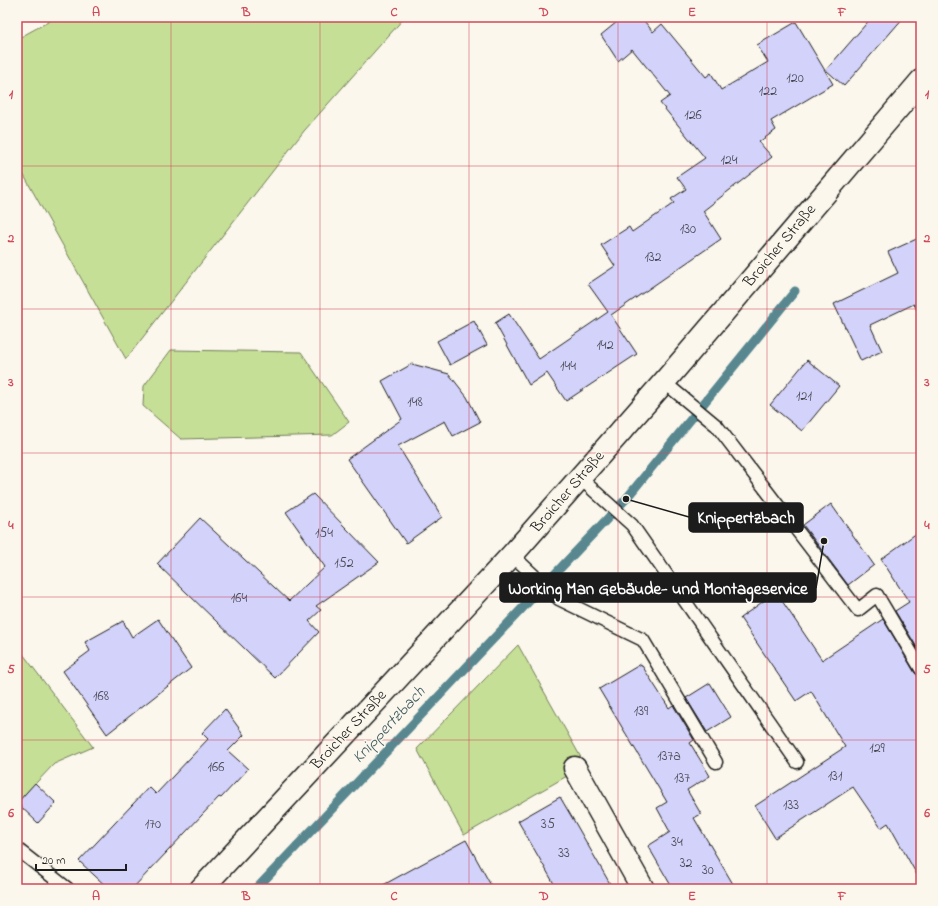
<svg xmlns="http://www.w3.org/2000/svg" width="938" height="906" viewBox="0 0 938 906" font-family="'Indie Flower',sans-serif">
	<rect width="100%" height="100%" fill="#fbf7ec"/>
	<filter id="ink" filterUnits="userSpaceOnUse"><feTurbulence type="fractalNoise" baseFrequency=".025" numOctaves="2"/><feDisplacementMap in="SourceGraphic" scale="8" xChannelSelector="R" yChannelSelector="G"/><feConvolveMatrix kernelMatrix="1 2 1 2 8 2 1 2 1" color-interpolation-filters="sRGB"/></filter>
	<g filter="url(#ink)">
		<g fill="#c6df96" stroke="#717e59">
			<polygon points="57,17 405,17 304,131 126,359 17,163 17,39"/>
			<polygon points="171,350 301,352 349,422 332,435 181,439 143,406 144,386"/>
			<polygon points="518,645 584,763 567,776 464,835 417,749"/>
			<polygon points="17,646 93,747 54,764 17,803"/>
		</g>
		<g fill="none" stroke-linecap="round" stroke-linejoin="round">
			<polyline stroke="#588790" stroke-width="9" points="256,889 626,499 795,291"/>
		</g>
		<g fill="#d3d2fb" stroke="#1c1c1c">
			<polygon points="623,17 641,17 653,32 662,24 706,77 711,73 721,90 768,62 757,45 796,22 833,84 771,121 776,130 759,142 772,157 703,211 721,239 611,315 637,354 566,401 547,373 529,385 495,323 509,314 539,359 608,312 588,284 615,266 601,245 629,227 632,232 674,203 671,199 686,189 677,177 705,158 660,103 670,96 632,49 618,61 601,35"/>
			<polygon points="872,17 904,17 844,86 826,70"/>
			<polygon points="921,237 921,319 914,304 870,325 882,351 861,361 834,304 898,273 888,252"/>
			<polygon points="474,321 487,345 450,365 437,341"/>
			<polygon points="807,360 839,386 802,431 770,405"/>
			<polygon points="412,364 449,374 467,397 480,422 453,436 445,421 398,446 442,517 406,543 347,459 402,419 382,381"/>
			<polygon points="313,494 379,562 316,606 321,610 309,621 319,632 275,678 157,564 200,518 289,601 325,567 286,512"/>
			<polygon points="831,504 874,565 848,585 803,525"/>
			<polygon points="921,530 921,654 895,611 909,602 881,559"/>
			<polygon points="776,592 822,660 883,619 915,673 921,676 921,882 888,823 881,828 853,787 775,838 755,806 845,747 811,691 796,701 740,618"/>
			<polygon points="158,619 191,668 107,734 63,671 90,651 85,642 123,621 132,637"/>
			<polygon points="641,664 669,708 673,705 694,740 690,743 710,776 687,790 701,814 694,818 736,889 673,889 648,846 670,832 657,808 667,802 599,689"/>
			<polygon points="710,683 731,717 707,732 686,698"/>
			<polygon points="225,709 244,735 228,751 248,769 221,798 219,797 132,889 109,889 79,861 149,787 156,794 208,739 202,733"/>
			<polygon points="35,783 56,803 38,823 17,803"/>
			<polygon points="560,797 577,826 613,889 557,889 518,821"/>
			<polygon points="466,840 493,889 376,889 416,867"/>
		</g>
		<g fill="none" stroke-linecap="round" stroke-linejoin="round">
			<g stroke="#1c1c1c" stroke-width="15">
				<g id="service">
					<polyline points="664,382 717,426 858,610 877,595 921,669"/>
					<polyline points="580,478 632,525 797,762"/>
					<polyline points="512,555 559,599 643,640 716,762"/>
					<polyline points="17,849 68,889"/>
				</g>
			</g>
			<g stroke="#1c1c1c" stroke-width="25">
				<polyline id="minor" points="575,768 643,889"/>
			</g>
			<g stroke="#1c1c1c" stroke-width="25">
				<polyline id="tertiary" points="201,889 512,555 664,382 921,81"/>
			</g>
			<use href="#service" stroke="#fbf7ec" stroke-width="12"/>
			<use href="#minor" stroke="#fbf7ec" stroke-width="22"/>
			<use href="#tertiary" stroke="#fbf7ec" stroke-width="22"/>
		</g>
	</g>
	<path fill="none" stroke="#d1495b" stroke-width="1" stroke-opacity="0.55" d="M171,17V889M320,17V889M469,17V889M618,17V889M767,17V889M17,166H921M17,309H921M17,453H921M17,597H921M17,740H921"/>
	<g text-anchor="middle" dominant-baseline="central" stroke-width="3" stroke-linejoin="round" paint-order="stroke">
		<g font-size="14" fill="#4a4a54">
			<text x="795" y="78">120</text>
			<text x="768" y="91">122</text>
			<text x="693" y="115">126</text>
			<text x="729" y="160">124</text>
			<text x="688" y="229">130</text>
			<text x="653" y="257">132</text>
			<text x="605" y="345">142</text>
			<text x="568" y="366">144</text>
			<text x="804" y="396">121</text>
			<text x="415" y="402">148</text>
			<text x="324" y="533">154</text>
			<text x="344" y="563">152</text>
			<text x="239" y="598">164</text>
			<text x="101" y="696">168</text>
			<text x="641" y="711">139</text>
			<text x="877" y="748">129</text>
			<text x="669" y="756">137a</text>
			<text x="216" y="767">166</text>
			<text x="835" y="776">131</text>
			<text x="682" y="778">137</text>
			<text x="791" y="805">133</text>
			<text x="153" y="824">170</text>
			<text x="548" y="824">35</text>
			<text x="677" y="842">34</text>
			<text x="564" y="853">33</text>
			<text x="686" y="863">32</text>
			<text x="708" y="870">30</text>
		</g>
		<g font-size="16" fill="#1c1c1c" stroke="#fbf7ec">
			<text transform="translate(780 246) rotate(-50)">Broicher Straße</text>
			<text transform="translate(568 492) rotate(-49)">Broicher Straße</text>
			<text transform="translate(349 730) rotate(-47)">Broicher Straße</text>
		</g>
		<g font-size="17" font-style="italic" fill="#3f5a60" stroke="#fbf7ec">
			<text transform="translate(389 725) rotate(-47)">Knippertzbach</text>
		</g>
	</g>
	<path fill="none" stroke="#1c1c1c" stroke-width="1.5" d="M626 499L689 517M824 541L816 588"/>
	<g fill="#1c1c1c" stroke="#fbf7ec" stroke-width="1.5">
		<circle cx="626" cy="499" r="4"/>
		<circle cx="824" cy="541" r="4"/>
	</g>
	<g fill="#1c1c1c" stroke="#1c1c1c" stroke-width="1.5">
		<rect x="689" y="503" width="114" height="29" rx="4"/>
		<rect x="500" y="573" width="316" height="29" rx="4"/>
	</g>
	<g font-size="17" text-anchor="middle" font-weight="bold" fill="#fff">
		<text x="746" y="523">Knippertzbach</text>
		<text x="658" y="594">Working Man Gebäude- und Montageservice</text>
	</g>
	<rect width="938" height="906" fill="none" stroke="#fbf7ec" stroke-width="44"/>
	<path d="M36 864v6h90v-6" fill="none" stroke="#1c1c1c" stroke-width="2"/>
	<text x="42" y="864" font-size="12" fill="#1c1c1c" stroke="#fbf7ec" stroke-width="3" paint-order="stroke">20 m</text>
	<rect x="22" y="22" width="894" height="862" fill="none" stroke="#d1495b" stroke-width="1.5"/>
	<g font-size="13" text-anchor="middle" font-weight="bold" fill="#d1495b">
		<text x="96" y="16">A</text>
		<text x="246" y="16">B</text>
		<text x="394" y="16">C</text>
		<text x="544" y="16">D</text>
		<text x="692" y="16">E</text>
		<text x="842" y="16">F</text>
		<text x="11" y="98">1</text>
		<text x="927" y="98">1</text>
		<text x="11" y="242">2</text>
		<text x="927" y="242">2</text>
		<text x="11" y="386">3</text>
		<text x="927" y="386">3</text>
		<text x="11" y="529">4</text>
		<text x="927" y="529">4</text>
		<text x="11" y="673">5</text>
		<text x="927" y="673">5</text>
		<text x="11" y="817">6</text>
		<text x="927" y="817">6</text>
		<text x="96" y="900">A</text>
		<text x="246" y="900">B</text>
		<text x="394" y="900">C</text>
		<text x="544" y="900">D</text>
		<text x="692" y="900">E</text>
		<text x="842" y="900">F</text>
	</g>
</svg>
